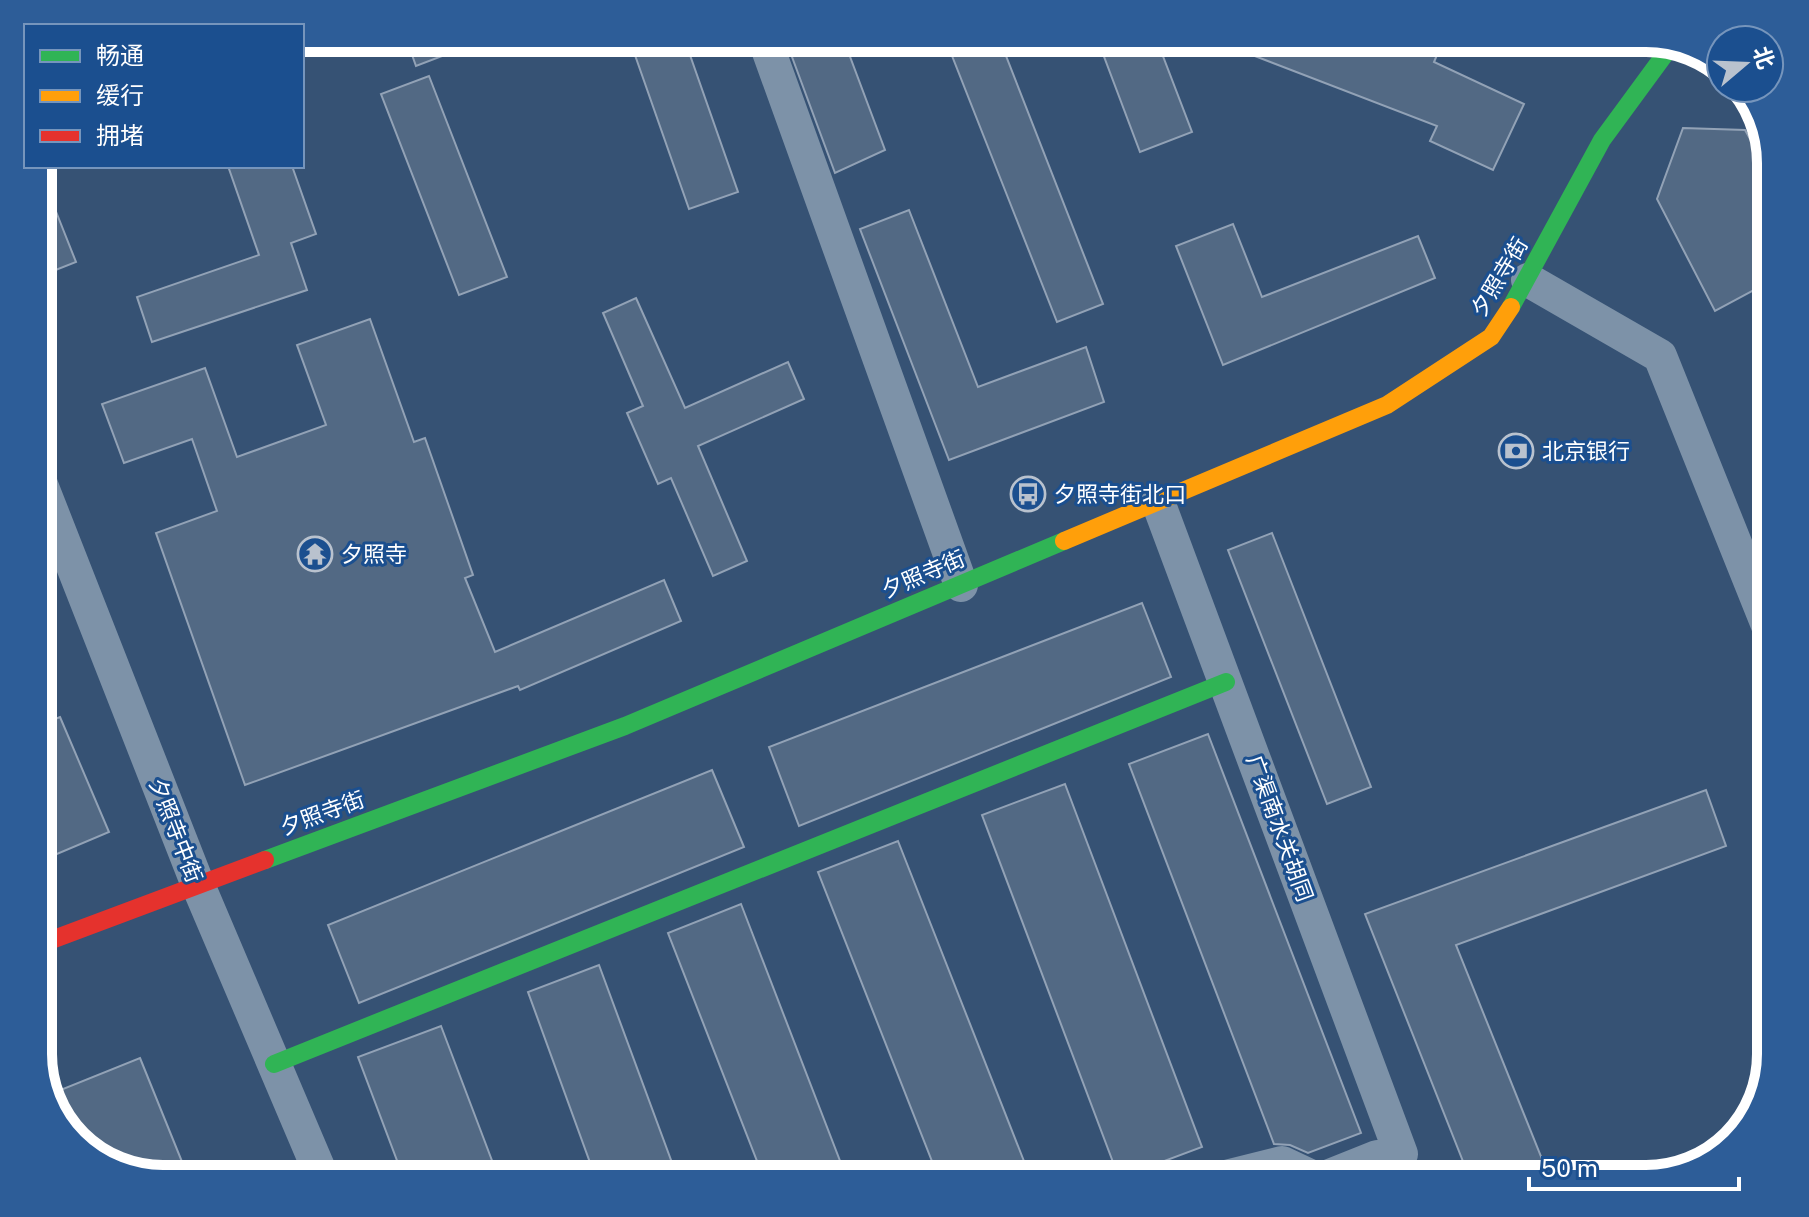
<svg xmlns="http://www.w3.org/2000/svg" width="1809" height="1217" viewBox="0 0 1809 1217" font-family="'Public Sans','Noto Sans SC',sans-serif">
	<rect width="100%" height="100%" fill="#365274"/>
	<g fill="#526984" stroke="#92a2b6" stroke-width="2">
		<polygon points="406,38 484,38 484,40 416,66"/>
		<polygon points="629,38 684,38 738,192 689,209"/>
		<polygon points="785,38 843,38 885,150 835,173"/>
		<polygon points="945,38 999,38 1103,304 1057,322"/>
		<polygon points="1097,38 1156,38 1192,132 1140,152"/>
		<polygon points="1208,38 1391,38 1437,55 1434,62 1524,104 1493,170 1430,141 1437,126"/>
		<polygon points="429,76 507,277 459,295 381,94"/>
		<polygon points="1683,128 1745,130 1771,176 1771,281 1715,311 1657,199"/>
		<polygon points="228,166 292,166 316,234 291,243 307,290 152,342 137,297 259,255"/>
		<polygon points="55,209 76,262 38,277 38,216"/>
		<polygon points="909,210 978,387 1086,347 1104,402 949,460 860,229"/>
		<polygon points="1233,224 1262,297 1418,236 1435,278 1223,365 1176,246"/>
		<polygon points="636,298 685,408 788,362 804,399 698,446 747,561 713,576 671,478 658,484 627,413 643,406 603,313"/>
		<polygon points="370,319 414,442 425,438 473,575 465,578 495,652 664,580 681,621 520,690 518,686 245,785 156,533 217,511 192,439 124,463 102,404 205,368 237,457 326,425 297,345"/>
		<polygon points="1272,533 1371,787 1327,804 1228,550"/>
		<polygon points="1142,603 1171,677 799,826 769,747"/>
		<polygon points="60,717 109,832 38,862 38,726"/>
		<polygon points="1208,734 1361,1133 1308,1153 1290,1145 1274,1144 1129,764"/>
		<polygon points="712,770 744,847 359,1003 328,925"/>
		<polygon points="1065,784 1202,1147 1119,1178 982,815"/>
		<polygon points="1706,790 1726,846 1456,945 1550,1179 1470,1179 1365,914"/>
		<polygon points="898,841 1031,1179 939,1179 818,872"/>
		<polygon points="741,904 847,1179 764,1179 668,933"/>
		<polygon points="599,965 678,1179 596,1179 528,992"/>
		<polygon points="441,1026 499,1179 404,1179 358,1057"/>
		<polygon points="140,1058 189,1179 163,1179 93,1158 55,1116 48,1095"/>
	</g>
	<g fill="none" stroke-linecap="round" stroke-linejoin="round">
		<g stroke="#7d92a8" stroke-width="34">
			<polyline points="764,38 961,585"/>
			<polyline points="1528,280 1660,356 1771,633"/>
			<polyline points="38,477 198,885 323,1179"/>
			<polyline points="1158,502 1401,1154 1377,1157 1322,1179"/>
			<polyline points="1218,1179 1282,1163 1316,1179"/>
		</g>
		<g stroke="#30b455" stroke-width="18">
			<polyline points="1511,307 1602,140 1671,46"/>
			<polyline points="265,860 625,726 1064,541"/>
			<polyline points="274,1064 1226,682"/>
		</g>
		<polyline stroke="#ff9f0a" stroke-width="18" points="1064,541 1387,405 1491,337 1511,307"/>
		<polyline stroke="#e5322d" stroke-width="18" points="38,945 265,860"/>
	</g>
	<defs>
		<g id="bank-ring" transform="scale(1.8)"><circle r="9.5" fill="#1b4f8f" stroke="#b9c2ce" stroke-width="1.5"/><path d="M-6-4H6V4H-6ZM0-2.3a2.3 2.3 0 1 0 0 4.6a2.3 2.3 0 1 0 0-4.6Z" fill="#b9c2ce"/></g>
		<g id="bus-ring" transform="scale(1.8)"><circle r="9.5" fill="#1b4f8f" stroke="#b9c2ce" stroke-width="1.5"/><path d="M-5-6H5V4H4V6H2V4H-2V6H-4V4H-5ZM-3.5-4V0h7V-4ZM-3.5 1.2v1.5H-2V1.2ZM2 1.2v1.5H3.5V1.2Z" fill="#b9c2ce"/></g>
		<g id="temple-ring" transform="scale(1.8)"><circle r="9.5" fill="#1b4f8f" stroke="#b9c2ce" stroke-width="1.5"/><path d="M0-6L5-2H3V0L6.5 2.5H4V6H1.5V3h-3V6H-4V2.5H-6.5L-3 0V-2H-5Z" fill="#b9c2ce"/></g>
	</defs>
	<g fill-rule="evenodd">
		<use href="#bank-ring" x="1516" y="451"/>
		<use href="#bus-ring" x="1028" y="494"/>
		<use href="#temple-ring" x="315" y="554"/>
	</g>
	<g text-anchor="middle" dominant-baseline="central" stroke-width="6" stroke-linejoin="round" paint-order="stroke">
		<g font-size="22" fill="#fff" stroke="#1b4f8f">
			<text transform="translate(1499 277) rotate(-59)">夕照寺街</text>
			<text transform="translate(923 574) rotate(-23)">夕照寺街</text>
			<text transform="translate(322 813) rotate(-20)">夕照寺街</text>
			<text transform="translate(1280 828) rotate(70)">广渠南水关胡同</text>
			<text transform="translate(176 830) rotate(69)">夕照寺中街</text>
		</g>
		<g font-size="22" fill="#fff" stroke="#1b4f8f" text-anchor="start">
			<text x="1542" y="451">北京银行</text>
			<text x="1054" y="494">夕照寺街北口</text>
			<text x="341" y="554">夕照寺</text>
		</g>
	</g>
	<path d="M0 0H1809V1217H0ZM163 52H1646A111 111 0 0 1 1757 163V1054A111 111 0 0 1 1646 1165H163A111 111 0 0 1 52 1054V163A111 111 0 0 1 163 52Z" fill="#2d5d98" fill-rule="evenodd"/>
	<path fill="none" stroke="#fff" stroke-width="10" d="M163 52H1646A111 111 0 0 1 1757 163V1054A111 111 0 0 1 1646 1165H163A111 111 0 0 1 52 1054V163A111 111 0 0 1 163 52Z"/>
	<rect x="24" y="24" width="280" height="144" fill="#1b4f8f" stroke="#7695bc" stroke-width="2"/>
	<rect x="40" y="50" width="40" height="12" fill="#30b455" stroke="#7695bc" stroke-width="2"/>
	<text x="96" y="64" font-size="24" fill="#ffffff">畅通</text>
	<rect x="40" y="90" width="40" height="12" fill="#ff9f0a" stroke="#7695bc" stroke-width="2"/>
	<text x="96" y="104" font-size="24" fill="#ffffff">缓行</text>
	<rect x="40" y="130" width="40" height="12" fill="#e5322d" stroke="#7695bc" stroke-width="2"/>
	<text x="96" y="144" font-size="24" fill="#ffffff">拥堵</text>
	<g transform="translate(1745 64) rotate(71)"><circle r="38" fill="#1b4f8f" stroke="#7695bc" stroke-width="2"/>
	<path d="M0-6L14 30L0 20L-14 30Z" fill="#b9c2ce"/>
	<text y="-12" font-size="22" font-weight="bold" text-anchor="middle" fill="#ffffff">北</text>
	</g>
	<path d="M1529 1177v12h210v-12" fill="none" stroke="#ffffff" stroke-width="4"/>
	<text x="1541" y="1177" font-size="24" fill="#ffffff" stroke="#1b4f8f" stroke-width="6" paint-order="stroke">50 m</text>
</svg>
